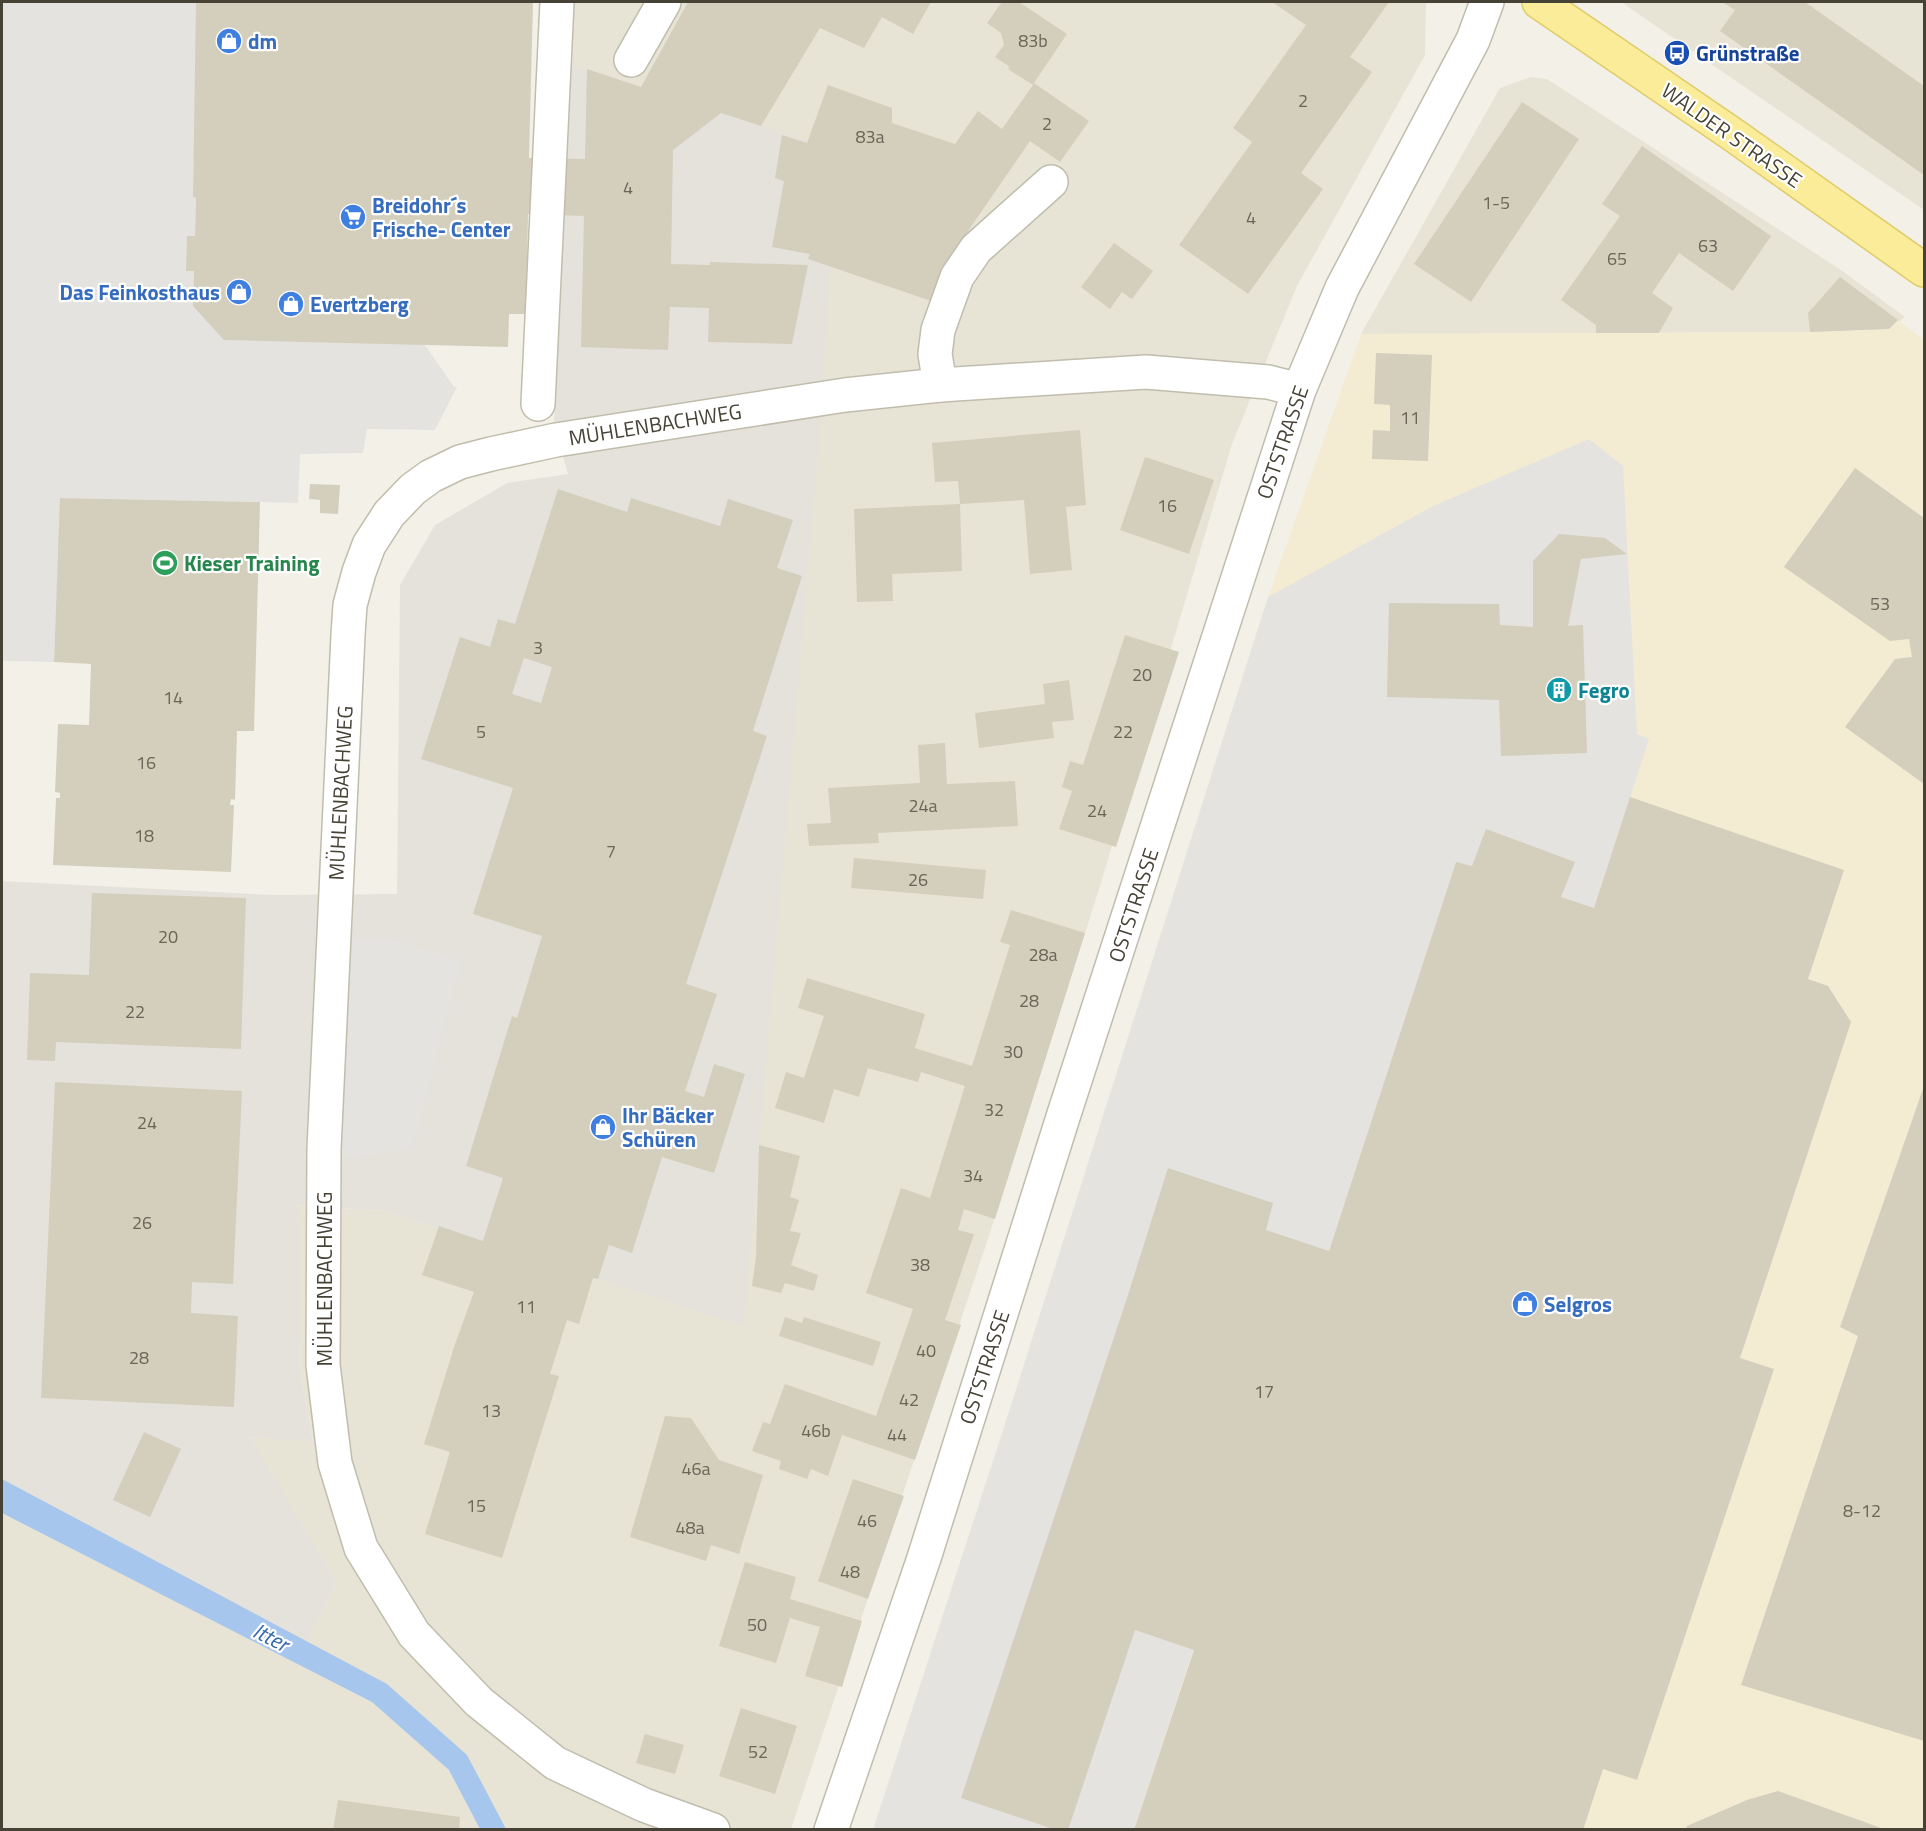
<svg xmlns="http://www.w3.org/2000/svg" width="1926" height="1831" viewBox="0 0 1926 1831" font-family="'Titillium Web',sans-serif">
	<rect width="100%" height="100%" fill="#f3f1e7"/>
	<g fill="#e7e4d6">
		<polygon points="574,2 1426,2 1425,55 1297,286 1232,444 1100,886 988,1239 791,1829 2,1829 2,1479 307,1640 337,1582 249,1437 313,1441 301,1376 297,1205 384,1211 744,1325 587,69 572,67"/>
		<polygon points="1621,2 1924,2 1924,210"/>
		<polygon points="1531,77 1547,79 1841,270 1905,317 1889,329 1810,332 1361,334 1500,88"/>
	</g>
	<polygon fill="#f4ebd3" points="1898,320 1924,340 1924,1829 873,1830 1008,1415 1268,597 1361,334 1810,332 1889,329"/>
	<polygon fill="#e5e2dc" points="572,67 587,69 838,151 820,430 744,1326 384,1211 298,1205 301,1376 313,1442 250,1437 337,1582 307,1641 2,1479 2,881 276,895 397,894 400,585 435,525 507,483 568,474 554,424"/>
	<g fill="#e4e3df">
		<polygon points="2,2 198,2 193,197 196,198 195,236 187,237 186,271 194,271 193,306 425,345 454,387 457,387 435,430 367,429 363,453 300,454 298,503 61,498 54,662 2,661"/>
		<polygon points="1589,439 1623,466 1637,734 1649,739 1594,908 1456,862 1329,1251 1313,1246 1218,1575 1134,1829 873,1830 1008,1415 1268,597 1433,506"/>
		<polygon points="388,938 461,962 412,1148 342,1159 349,940"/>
	</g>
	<polygon fill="#a6c6ed" points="2,1479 387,1684 467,1755 506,1829 480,1829 449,1770 372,1702 2,1513"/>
	<g fill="#d4cebd" fill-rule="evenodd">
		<polygon points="196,2 533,2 529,158 585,159 587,69 641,87 688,2 931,2 913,34 882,17 864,48 820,28 761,126 721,113 673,150 671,264 710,265 710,262 808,265 792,344 708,342 709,308 670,307 668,350 581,347 584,216 528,214 526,314 509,314 508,347 224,340 193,306 194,271 186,271 187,236 195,236 196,198 193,197"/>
		<polygon points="1002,2 1019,2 1067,34 1034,83 1089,121 1060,162 1030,141 966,234 948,270 937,303 808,259 810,254 772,247 784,181 775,178 782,135 807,143 828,85 892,108 892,123 955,144 978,111 1002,129 1033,85 1011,71 1008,68 1010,67 995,57 1004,45 1001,33 987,23"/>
		<polygon points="1272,2 1389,2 1350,57 1372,72 1301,173 1323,189 1248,294 1179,245 1252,142 1233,128 1306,25"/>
		<polygon points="1722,2 1805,2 1924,86 1924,175 1720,31 1735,10"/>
		<polygon points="1522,102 1579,139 1471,302 1414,264"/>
		<polygon points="1642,146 1771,236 1733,291 1679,253 1652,293 1673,308 1659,333 1596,333 1596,325 1561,300 1620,216 1602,204"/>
		<polygon points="1114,243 1153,271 1132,299 1122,292 1110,309 1081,287"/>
		<polygon points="1840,277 1898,320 1889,329 1810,332 1808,313"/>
		<polygon points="1376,353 1432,355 1428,461 1372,459 1373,430 1390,431 1390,405 1374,404"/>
		<polygon points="1080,430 1086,505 1066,507 1072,570 1030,574 1024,500 960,504 958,481 935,482 932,443"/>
		<polygon points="1145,457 1214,480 1189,554 1120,530"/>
		<polygon points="1855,468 1924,518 1924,784 1845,727 1895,659 1912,657 1909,639 1890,641 1784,567"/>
		<polygon points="310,484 340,485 338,514 320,513 320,500 309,499"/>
		<path d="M558,489L627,512L631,498L720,526L728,499L793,520L777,568L802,576L753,731L767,736L686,984L717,994L685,1091L704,1097L714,1064L745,1074L714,1173L662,1157L632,1253L609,1245L598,1279L593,1278L579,1324L567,1320L550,1374L559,1376L502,1558L425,1534L450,1452L424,1444L455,1344L474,1292L422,1275L439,1226L483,1241L503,1178L466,1166L512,1016L517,1018L542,936L473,914L513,788L421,759L460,637L490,647L498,619L515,624ZM524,658L552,667L541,703L512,694Z"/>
		<polygon points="60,498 260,502 254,731 237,731 235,800 231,799 230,805 234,805 231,872 53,865 56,798 60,798 60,793 55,792 58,724 89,725 91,664 54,662"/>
		<polygon points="960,504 962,571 892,574 893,601 857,602 854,509"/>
		<polygon points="1559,534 1605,538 1627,554 1581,559 1568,626 1583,625 1587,753 1501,756 1499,700 1387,697 1389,603 1499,604 1500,625 1533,627 1533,561"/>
		<polygon points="1125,635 1179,652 1116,847 1059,829 1072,791 1062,787 1070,761 1083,765"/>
		<polygon points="1069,680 1074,720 1052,722 1054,738 979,748 975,713 1045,704 1043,684"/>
		<polygon points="945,743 947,784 1015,781 1018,826 878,833 879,843 809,846 807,824 831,823 828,788 920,783 918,745"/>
		<polygon points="1630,797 1844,870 1808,979 1828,986 1851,1022 1740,1358 1774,1369 1637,1780 1603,1769 1583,1830 1134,1830 1194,1650 1135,1630 1068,1830 1056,1830 961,1798 1127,1298 1168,1168 1273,1203 1266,1230 1329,1251 1456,862 1472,866 1486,829 1575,862 1561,897 1594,908"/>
		<polygon points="854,858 986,870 983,899 851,888"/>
		<polygon points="92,893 246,898 241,1049 56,1042 55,1061 27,1060 30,973 89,975"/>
		<polygon points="1011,910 1085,933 995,1219 964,1209 958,1230 974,1234 945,1320 961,1325 915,1460 842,1435 828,1476 811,1469 807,1479 779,1469 781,1461 752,1451 763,1422 770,1424 785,1384 876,1416 913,1309 866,1293 901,1188 930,1198 965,1086 921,1072 918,1082 868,1068 859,1097 834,1089 824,1123 775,1108 786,1072 804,1078 824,1016 798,1008 807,978 925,1014 915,1048 972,1066 1010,945 1000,942"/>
		<polygon points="55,1082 242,1091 233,1284 192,1282 191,1313 238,1316 234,1407 41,1398"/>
		<polygon points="1924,1086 1924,1741 1741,1685 1858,1336 1840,1327"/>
		<polygon points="759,1145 800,1156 790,1197 799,1200 790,1231 801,1233 791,1265 818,1275 814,1291 785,1283 781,1293 752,1286 756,1257"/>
		<polygon points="785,1317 802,1323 804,1317 881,1342 873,1366 779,1336"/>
		<polygon points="665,1416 691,1418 719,1460 763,1475 739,1554 711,1545 706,1561 630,1537"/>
		<polygon points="144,1432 181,1449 150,1517 113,1500"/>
		<polygon points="853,1479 904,1496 868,1599 818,1581"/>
		<polygon points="745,1562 796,1577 790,1599 862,1621 842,1687 805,1676 820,1627 790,1618 776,1663 719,1646"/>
		<polygon points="741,1708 797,1726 775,1794 719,1776"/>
		<polygon points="645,1734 684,1745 675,1774 636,1763"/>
		<polygon points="1778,1791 1884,1829 1884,1830 1686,1830 1687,1826 1747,1800"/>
		<polygon points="338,1800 460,1817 459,1830 333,1830"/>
	</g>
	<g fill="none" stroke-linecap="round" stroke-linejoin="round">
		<g stroke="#c1bdad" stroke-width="36">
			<g id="minor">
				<polyline points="631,60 664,2"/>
				<polyline points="940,385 935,354 938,330 957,277 976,249 1051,182"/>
				<polyline points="538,404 557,2"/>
				<polyline points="713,1830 644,1805 555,1763 479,1702 414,1634 361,1548 335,1463 323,1365 324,1149 348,635 350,605 359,572 369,545 389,514 413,489 431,476 460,462 491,454 556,440 845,395 940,385 1146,372 1268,382 1299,390"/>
				<polyline points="831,1830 924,1558 1064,1114 1299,390 1342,288 1473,40 1487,2"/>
			</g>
		</g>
		<g stroke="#dfcc6a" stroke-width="36">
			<polyline id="major" points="1539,2 1732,134 1924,270"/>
		</g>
		<use href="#minor" stroke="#fff" stroke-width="33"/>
		<use href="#major" stroke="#faec99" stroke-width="33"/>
	</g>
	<defs>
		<g id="shop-disc" transform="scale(1.35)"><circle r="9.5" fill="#3f7fe0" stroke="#fff"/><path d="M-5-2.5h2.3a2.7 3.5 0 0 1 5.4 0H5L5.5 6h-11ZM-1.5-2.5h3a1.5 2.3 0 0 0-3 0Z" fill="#fff"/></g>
		<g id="bus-disc" transform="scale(1.35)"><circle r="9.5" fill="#1a4fb4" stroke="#fff"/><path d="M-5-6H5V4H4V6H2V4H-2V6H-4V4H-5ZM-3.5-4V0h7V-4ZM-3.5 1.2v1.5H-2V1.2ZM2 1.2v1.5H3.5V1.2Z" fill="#fff"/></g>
		<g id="supermarket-disc" transform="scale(1.35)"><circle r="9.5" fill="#3f7fe0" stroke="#fff"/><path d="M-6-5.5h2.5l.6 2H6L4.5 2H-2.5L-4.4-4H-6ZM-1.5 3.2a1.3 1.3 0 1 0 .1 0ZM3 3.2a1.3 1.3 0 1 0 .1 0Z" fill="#fff"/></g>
		<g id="stadium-disc" transform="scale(1.35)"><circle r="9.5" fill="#2e9e5b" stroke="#fff"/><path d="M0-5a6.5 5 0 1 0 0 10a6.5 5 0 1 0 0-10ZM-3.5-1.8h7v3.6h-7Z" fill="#fff"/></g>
		<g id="building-disc" transform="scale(1.35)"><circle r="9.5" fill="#0f9aa8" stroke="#fff"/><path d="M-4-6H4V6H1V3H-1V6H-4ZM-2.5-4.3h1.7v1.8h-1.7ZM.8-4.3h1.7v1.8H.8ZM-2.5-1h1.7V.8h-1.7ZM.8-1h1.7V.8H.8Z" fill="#fff"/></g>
	</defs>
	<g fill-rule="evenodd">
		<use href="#shop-disc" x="229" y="41"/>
		<use href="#bus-disc" x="1677" y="53"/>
		<use href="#supermarket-disc" x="353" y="217"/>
		<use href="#shop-disc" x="239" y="292"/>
		<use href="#shop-disc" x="291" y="304"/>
		<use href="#stadium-disc" x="165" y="563"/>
		<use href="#building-disc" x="1559" y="690"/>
		<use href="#shop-disc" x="603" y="1127"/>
		<use href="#shop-disc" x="1525" y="1304"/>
	</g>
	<g text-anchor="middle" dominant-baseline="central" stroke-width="4.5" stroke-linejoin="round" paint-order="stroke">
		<g font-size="18" fill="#6a6558">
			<text x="1033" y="40">83b</text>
			<text x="1303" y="100">2</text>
			<text x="1047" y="123">2</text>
			<text x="870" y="136">83a</text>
			<text x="628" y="187">4</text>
			<text x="1496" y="202">1-5</text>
			<text x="1251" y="217">4</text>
			<text x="1708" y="245">63</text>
			<text x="1617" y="258">65</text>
			<text x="1410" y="417">11</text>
			<text x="1167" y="505">16</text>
			<text x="1880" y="603">53</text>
			<text x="538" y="647">3</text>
			<text x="1142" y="674">20</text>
			<text x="173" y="697">14</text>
			<text x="481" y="731">5</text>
			<text x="1123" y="731">22</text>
			<text x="146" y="762">16</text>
			<text x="923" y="805">24a</text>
			<text x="1097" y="810">24</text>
			<text x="144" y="835">18</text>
			<text x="611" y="851">7</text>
			<text x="918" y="879">26</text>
			<text x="168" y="936">20</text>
			<text x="1043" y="954">28a</text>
			<text x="1029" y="1000">28</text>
			<text x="135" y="1011">22</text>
			<text x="1013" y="1051">30</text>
			<text x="994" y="1109">32</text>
			<text x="147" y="1122">24</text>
			<text x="973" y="1175">34</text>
			<text x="142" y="1222">26</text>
			<text x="920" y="1264">38</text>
			<text x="526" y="1306">11</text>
			<text x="926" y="1350">40</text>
			<text x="139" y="1357">28</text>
			<text x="1264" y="1391">17</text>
			<text x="909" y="1399">42</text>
			<text x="491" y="1410">13</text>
			<text x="816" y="1430">46b</text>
			<text x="897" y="1434">44</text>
			<text x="696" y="1468">46a</text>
			<text x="476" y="1505">15</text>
			<text x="1862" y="1510">8-12</text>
			<text x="867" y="1520">46</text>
			<text x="690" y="1527">48a</text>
			<text x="850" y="1571">48</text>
			<text x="757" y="1624">50</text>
			<text x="758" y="1751">52</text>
		</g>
		<g font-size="21" font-weight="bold" fill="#366cbe" stroke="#fff" text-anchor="start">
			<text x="248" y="41">dm</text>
			<text x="372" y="205">Breidohr´s<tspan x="372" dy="24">Frische- Center</tspan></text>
			<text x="220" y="292" text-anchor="end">Das Feinkosthaus</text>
			<text x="310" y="304">Evertzberg</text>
			<text x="622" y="1115">Ihr Bäcker<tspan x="622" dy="24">Schüren</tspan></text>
			<text x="1544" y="1304">Selgros</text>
		</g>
		<g font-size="21" font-weight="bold" fill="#164399" stroke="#fff" text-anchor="start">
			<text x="1696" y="53">Grünstraße</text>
		</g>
		<g font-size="21" fill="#464236" stroke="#fff">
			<text transform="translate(1732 135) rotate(35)">WALDER STRASSE</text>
			<text transform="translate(655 424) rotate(-9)">MÜHLENBACHWEG</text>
			<text transform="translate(1282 442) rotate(-71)">OSTSTRASSE</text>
			<text transform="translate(340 793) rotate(-87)">MÜHLENBACHWEG</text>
			<text transform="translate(1133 905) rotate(-72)">OSTSTRASSE</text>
			<text transform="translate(324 1279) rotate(-90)">MÜHLENBACHWEG</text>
			<text transform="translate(984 1367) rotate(-72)">OSTSTRASSE</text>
		</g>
		<g font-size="21" font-weight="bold" fill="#27864d" stroke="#fff" text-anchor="start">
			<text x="184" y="563">Kieser Training</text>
		</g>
		<g font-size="21" font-weight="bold" fill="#0d838f" stroke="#fff" text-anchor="start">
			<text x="1578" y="690">Fegro</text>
		</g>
		<g font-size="22" font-style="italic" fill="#3469ad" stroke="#fff">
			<text transform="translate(271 1637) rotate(27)">Itter</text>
		</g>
	</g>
	<rect width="1926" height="1831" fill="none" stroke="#464236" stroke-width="6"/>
</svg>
